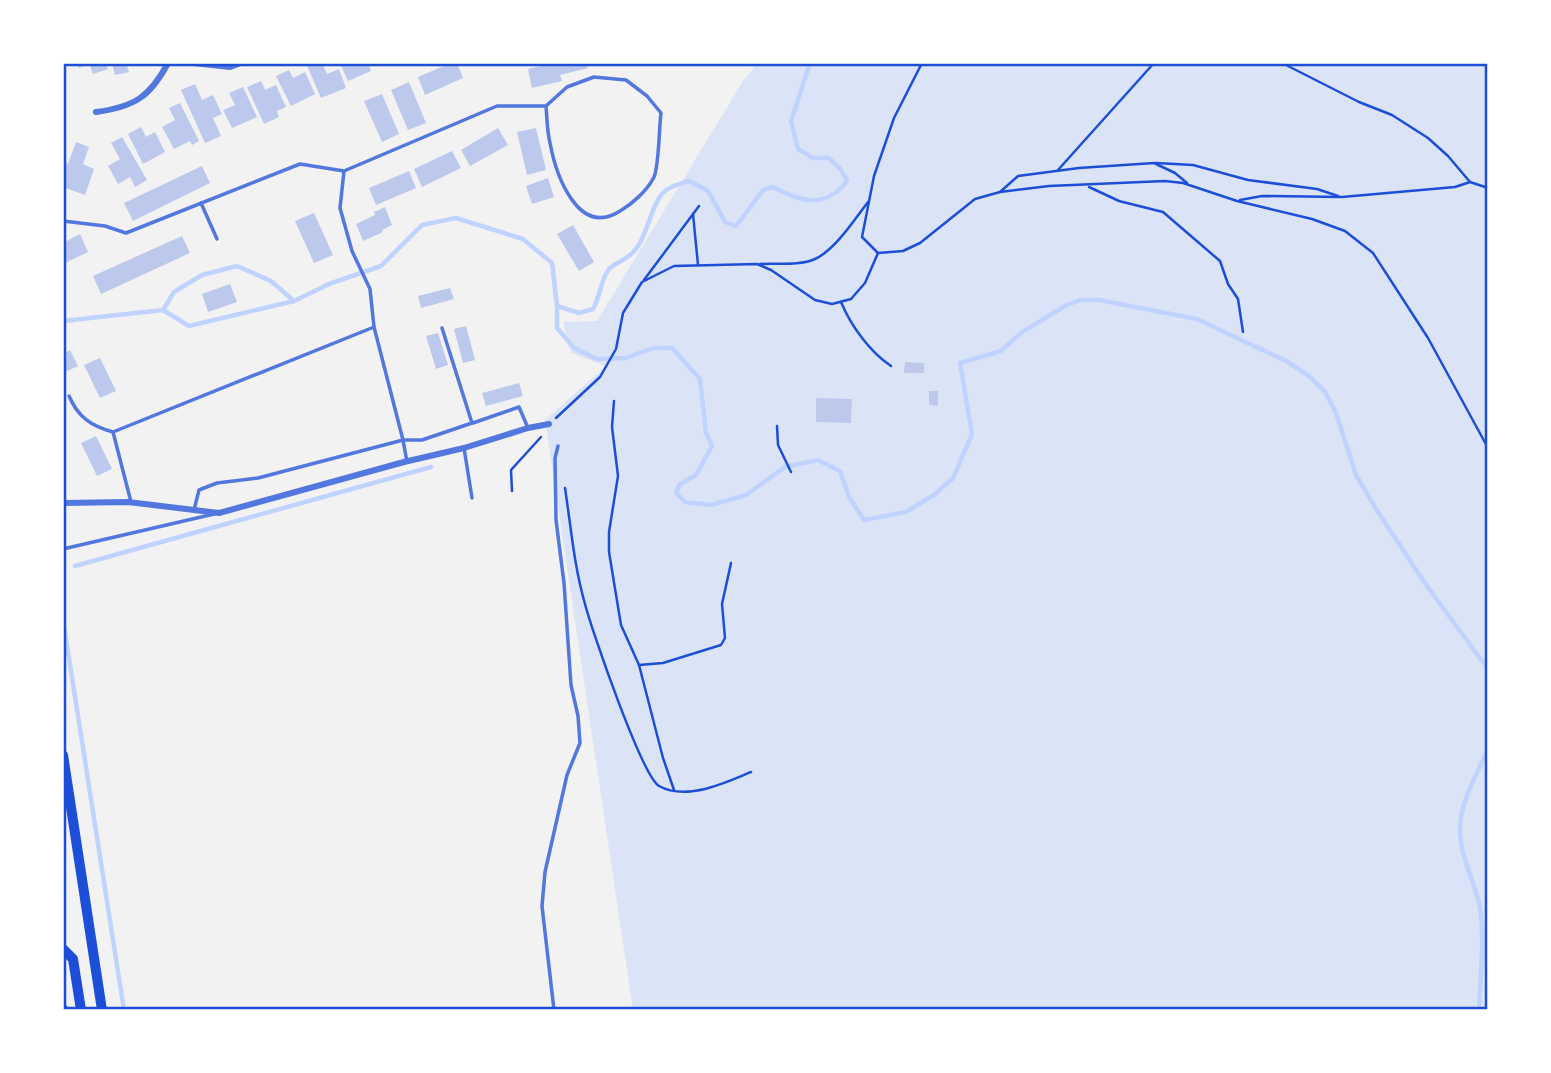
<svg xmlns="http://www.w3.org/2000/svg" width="1551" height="1073" viewBox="0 0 1551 1073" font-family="'Golos Text',sans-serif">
	<rect width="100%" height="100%" fill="#f2f2f2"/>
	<polygon fill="#dbe4f7" points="758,63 1488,63 1488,1010 633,1010 545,420 606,366 571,353 563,322 597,321 743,81"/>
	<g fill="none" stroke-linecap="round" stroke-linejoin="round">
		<g stroke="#bfd3fe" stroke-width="4.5">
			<path d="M557,306L579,313L593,309C601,295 600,281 609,269C617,261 629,260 638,246C649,231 652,198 668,189C674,185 682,183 689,181L708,191L725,222L736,226L763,190L773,187C801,202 826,209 847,181L841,170L829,158H813L798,149L791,121L810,63"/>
			<polyline points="163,310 174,292 202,275 237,266 271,281 294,301"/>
			<polyline points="63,321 163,310 189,326 294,301 329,284 381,266 422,225 456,218 523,239 552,263 557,306 557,328 574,348 597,359 626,358 653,348 672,348 700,379 706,433 712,446 696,475 679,485 676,493 685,502 711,505 746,495 785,467 818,460 840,471 849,497 864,520 906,512 934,495 953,478 972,434 960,363 1001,351 1022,332 1067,305 1080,300 1099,300 1197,319 1286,361 1309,376 1325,392 1336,413 1356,475 1376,509 1424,582 1488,669"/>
			<polyline points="75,566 431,467"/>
			<polyline points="63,620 124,1010"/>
			<path d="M1479,1010C1480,977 1485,941 1480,908C1475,881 1458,854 1460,825C1461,802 1478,771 1488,750"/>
		</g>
	</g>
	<g fill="#bdc9ec">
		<polygon points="77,63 105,63 108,69 93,74 89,64 79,68"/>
		<polygon points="112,63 126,63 129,72 115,75"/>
		<polygon points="306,63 322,63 327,74 339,69 346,88 321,98"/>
		<polygon points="340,63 368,63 371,71 348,81"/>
		<polygon points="451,63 457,63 463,78 425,95 418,77"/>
		<polygon points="553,63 586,63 588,68 560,75 562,81 532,88 528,69"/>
		<polygon points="289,70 293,78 305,72 315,94 291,106 276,76"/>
		<polygon points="261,81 265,90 276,85 286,107 277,111 279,117 264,124 247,87"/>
		<polygon points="409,82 426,123 408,130 391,90"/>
		<polygon points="195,84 202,100 213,95 222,114 213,118 221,136 205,143 181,90"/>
		<polygon points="243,87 257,117 232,128 223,110 235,105 229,93"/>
		<polygon points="382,94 399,134 382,142 364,101"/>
		<polygon points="180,103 199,141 192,145 190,141 174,149 162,127 175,120 169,108"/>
		<polygon points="141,127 146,137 155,132 165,152 143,164 128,134"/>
		<polygon points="498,128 508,145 470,166 461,150"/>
		<polygon points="536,128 546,170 527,175 517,132"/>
		<polygon points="122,137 147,180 135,187 130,177 118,184 108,166 120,159 111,143"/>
		<polygon points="76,142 89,147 83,164 94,169 85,195 63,187 63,162 68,164"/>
		<polygon points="452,151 461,168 422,187 414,169"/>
		<polygon points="202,166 210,183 133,221 124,203"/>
		<polygon points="409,171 416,188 376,205 369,188"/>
		<polygon points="548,178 554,197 532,204 526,186"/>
		<polygon points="385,207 392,225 382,230 383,232 363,241 356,224 375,215 374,212"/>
		<polygon points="314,213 333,255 314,263 295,221"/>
		<polygon points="573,225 594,262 579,271 557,234"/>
		<polygon points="80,234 88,252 63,264 63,243"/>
		<polygon points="182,236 190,253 101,294 93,276"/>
		<polygon points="230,284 237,302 208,312 202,294"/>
		<polygon points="450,288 454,299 421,308 418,296"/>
		<polygon points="466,326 475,360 463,363 454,329"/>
		<polygon points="438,333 448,365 436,369 426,336"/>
		<polygon points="70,350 78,366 63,373 63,354"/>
		<polygon points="100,358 116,391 100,398 84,365"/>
		<polygon points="905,362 924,363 924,373 904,373"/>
		<polygon points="519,383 523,396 486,406 482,393"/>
		<polygon points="929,391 938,391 938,406 929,405"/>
		<polygon points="816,398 852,399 851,423 816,422"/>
		<polygon points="96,436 112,469 97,476 81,443"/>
	</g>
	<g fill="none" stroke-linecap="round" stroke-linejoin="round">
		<g stroke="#1d4ed8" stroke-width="2.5">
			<polyline points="922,63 894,118 874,176 862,237 878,253 903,251 920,243 975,199 1000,192 1049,186 1165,181 1183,183 1237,201 1312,219 1345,231 1373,253 1428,338 1488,448"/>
			<polyline points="1282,63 1359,102 1392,115 1428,138 1448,156 1470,182"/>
			<polyline points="1156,163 1193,165 1248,180 1317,189 1338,196"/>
			<polyline points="1058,170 1154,63"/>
			<polyline points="1089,187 1119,201 1163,212 1220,261 1228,284 1238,299 1243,332"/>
			<polyline points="1000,192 1018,176 1079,168 1154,163 1175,173 1187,183"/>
			<polyline points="1240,200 1262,196 1342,197 1455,187 1470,182 1488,188"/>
			<polyline points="693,214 698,265"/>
			<path d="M760,264C777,263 800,266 815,259C835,250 855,219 868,202"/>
			<polyline points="644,280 699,206"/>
			<path d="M841,302C851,326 870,352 891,366"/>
			<polyline points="614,401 612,427 618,476 609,532 609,552 621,625 639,665 663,758 674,790"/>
			<polyline points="556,418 600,377 616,349 623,313 642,282 674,266 757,264 771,270 815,300 832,304 851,299 865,283 878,253"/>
			<polyline points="777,426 778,445 791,472"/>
			<path d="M565,488C571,527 574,566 585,604C592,631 642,776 659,786C686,801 726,783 751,772"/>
			<polyline points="512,491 511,470 541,437"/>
			<polyline points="639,665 663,663 721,645 725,638 722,604 731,563"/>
		</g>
		<g stroke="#5277de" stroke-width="3.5">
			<path d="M344,171L497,106H546C547,118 547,131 550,143C556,175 578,238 620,211C632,204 647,191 654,177C659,166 659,128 661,113L647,96L626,80L594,77L567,87L546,106"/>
			<polyline points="201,203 217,239"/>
			<polyline points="63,221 105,226 126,233 300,164 344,171 340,208 352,251 370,289 374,327 403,440 258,478 217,483 199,490 194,510"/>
			<path d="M69,396C78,417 91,426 113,432"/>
			<polyline points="473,423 519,407 528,428"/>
			<polyline points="464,448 472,498"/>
			<polyline points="407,462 403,440 422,440 472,423 442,328"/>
			<polyline points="131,502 113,432 374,327"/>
			<polyline points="63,549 214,514"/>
			<polyline points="554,1010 542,906 545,872 567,775 580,743 578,716 571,685 564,583 556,520 555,458 558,446"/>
		</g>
		<g stroke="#5277de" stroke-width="6">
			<polyline points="193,63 230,67 241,63"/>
			<path d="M96,112C134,107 150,97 168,63"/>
			<polyline points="63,503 128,502 219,513 404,462 464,448 528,428 549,424"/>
		</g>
		<g stroke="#1d4ed8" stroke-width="10">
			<polyline points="63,755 102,1010"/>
			<polyline points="63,949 73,959 81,1010"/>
			<polyline points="63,1009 63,1010"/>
		</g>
	</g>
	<rect width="1551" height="1073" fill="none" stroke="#ffffff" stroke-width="130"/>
	<rect x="65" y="65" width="1421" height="943" fill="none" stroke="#1d4ed8" stroke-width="2.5"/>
</svg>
